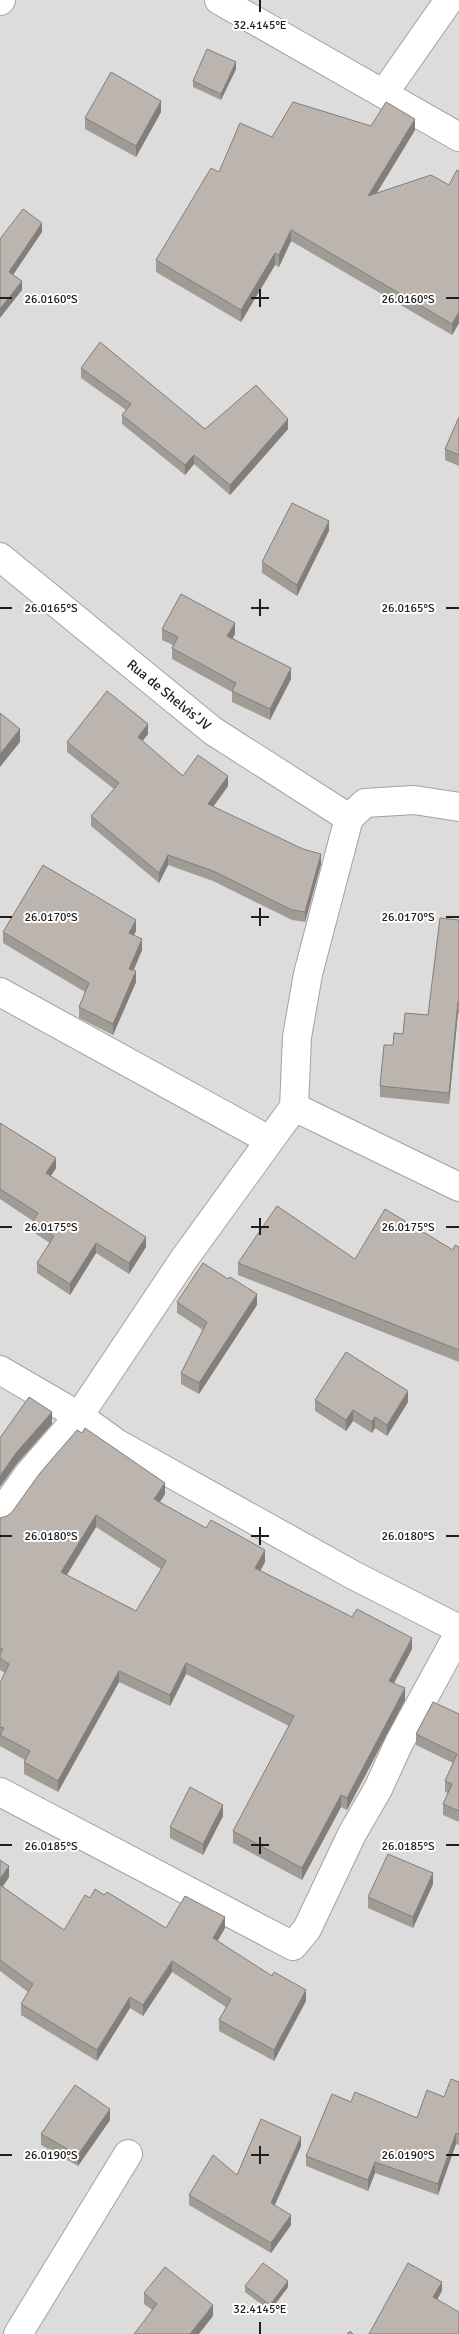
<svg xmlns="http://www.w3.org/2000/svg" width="459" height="2334" viewBox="0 0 459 2334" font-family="Signika,sans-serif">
	<rect width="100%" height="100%" fill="#eeece6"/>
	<rect fill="#dcdcdc" x="0" y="0" width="459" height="2334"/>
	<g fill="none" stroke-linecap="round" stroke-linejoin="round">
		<g stroke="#a2a2a2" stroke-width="30">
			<g id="street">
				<polyline points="219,0 459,137"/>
				<polyline points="0,1 1,0"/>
				<polyline points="384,93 449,0"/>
				<polyline points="0,557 213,731 349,818"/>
				<polyline points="0,992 269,1140"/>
				<polyline points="294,1107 459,1187"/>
				<polyline points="0,1370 79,1416 118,1444 353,1575 459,1629"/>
				<polyline points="0,1514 28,1475 79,1416 184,1259 294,1107 297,1037 308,974 349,818 365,803 414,800 459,807"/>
				<polyline points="0,1792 293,1946 307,1929 352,1834 378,1789 399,1743 459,1633"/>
				<polyline points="18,2334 128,2154"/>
			</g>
		</g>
		<use href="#street" stroke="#fff" stroke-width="28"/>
	</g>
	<g fill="#a19b96" fill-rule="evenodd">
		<polygon points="236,69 221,100 193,87 193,81"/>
		<polygon points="161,112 136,157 85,129 85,118"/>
		<polygon points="371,126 415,130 377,193 449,185 459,171 459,323 452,335 291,241 279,267 275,265 241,322 156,272 156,260 219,172 272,137"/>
		<polygon points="81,368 205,429 288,429 230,495 194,464 185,475 122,424 122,415 126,410 81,378"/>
		<polygon points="459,417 459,466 445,460 445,449"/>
		<polygon points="329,531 297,596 262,573 262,562"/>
		<polygon points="162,629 235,634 233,638 291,679 270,720 232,702 232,692 172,659 172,648 173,645 162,640"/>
		<polygon points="148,734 142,741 183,776 228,786 213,807 321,864 305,922 292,920 213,881 168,865 159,883 91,826 91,816 114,789 67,752 67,742"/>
		<polygon points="459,920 459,1014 458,1013 449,1104 380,1097 380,1086 393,1045 428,1015"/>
		<polygon points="136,931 134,935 142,950 134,970 136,982 113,1035 79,1018 79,1007 85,992 3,943 3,932"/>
		<polygon points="0,1123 56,1168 51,1176 146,1247 129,1274 96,1253 70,1295 37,1273 37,1263 50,1243 33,1232 33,1221 0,1199"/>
		<polygon points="459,1247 459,1362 238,1275 238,1263 355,1259 453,1250"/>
		<polygon points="228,1279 257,1305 199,1394 181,1384 181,1373 203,1330 177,1313 177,1302"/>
		<polygon points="315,1400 408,1402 387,1436 375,1428 372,1433 353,1421 346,1431 315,1411"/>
		<path d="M165,1494L160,1502L265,1562L260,1571L412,1649L394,1683L405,1700L347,1810L341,1807L302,1880L233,1843V1831L289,1726L186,1674L170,1706L119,1682L58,1792L24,1774V1762L25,1760L0,1746V1683L5,1673L0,1670V1518ZM96,1527L161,1569L136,1611L67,1575Z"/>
		<polygon points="459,1714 459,1822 443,1815 443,1804 448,1793 445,1792 445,1781 453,1763 416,1745 416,1734"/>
		<polygon points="223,1816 203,1855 170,1838 170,1827"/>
		<polygon points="0,1860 9,1877 3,1887 64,1930 90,1898 104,1895 166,1928 225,1928 217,1941 306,2001 274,2061 219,2031 219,2020 226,2007 172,1972 143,2016 130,2008 97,2061 21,2015 21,2004 28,1992 0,1971"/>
		<polygon points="433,1884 413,1928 368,1908 368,1897"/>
		<polygon points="459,2082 459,2145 456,2144 438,2195 375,2173 368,2191 306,2166 306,2156 351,2102 417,2118 444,2097"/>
		<polygon points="110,2120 78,2166 41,2145 41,2134"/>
		<polygon points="301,2146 275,2205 291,2225 271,2253 189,2205 189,2195"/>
		<polygon points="245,2286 288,2287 270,2311 245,2292"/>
		<polygon points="144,2293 213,2316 152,2310 144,2304"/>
	</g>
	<g fill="#837e7a">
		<polygon points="236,62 236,69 221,100 221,94"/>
		<polygon points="161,101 161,112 136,157 136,146"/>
		<polygon points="415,119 415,130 368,207 368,196"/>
		<polygon points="42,223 42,232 9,281 9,272"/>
		<polygon points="291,230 291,241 279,267 279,255"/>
		<polygon points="275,253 275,265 241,322 241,310"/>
		<polygon points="22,281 22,290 0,318 0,309"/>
		<polygon points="459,312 459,323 452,335 452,324"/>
		<polygon points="288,419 288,429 230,495 230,485"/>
		<polygon points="194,455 194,464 185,475 185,465"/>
		<polygon points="329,521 329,531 297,596 297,585"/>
		<polygon points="235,623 235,634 227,647 227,636"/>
		<polygon points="291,668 291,679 270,720 270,709"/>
		<polygon points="148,724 148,734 138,747 138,737"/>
		<polygon points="20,729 20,742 0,767 0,754"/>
		<polygon points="228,776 228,786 208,814 208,804"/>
		<polygon points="321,854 321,864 305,922 305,912"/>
		<polygon points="168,855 168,865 159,883 159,873"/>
		<polygon points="136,920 136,931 129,944 129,933"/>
		<polygon points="142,939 142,950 129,980 129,969"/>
		<polygon points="136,971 136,982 113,1035 113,1024"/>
		<polygon points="458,1002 458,1013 449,1104 449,1093"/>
		<polygon points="56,1158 56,1168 46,1183 46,1173"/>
		<polygon points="146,1237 146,1247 129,1274 129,1263"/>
		<polygon points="96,1243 96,1253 70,1295 70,1284"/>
		<polygon points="257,1294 257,1305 199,1394 199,1383"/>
		<polygon points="408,1391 408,1402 387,1436 387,1425"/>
		<polygon points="353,1410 353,1421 346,1431 346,1420"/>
		<polygon points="52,1412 52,1424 16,1465 0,1487 0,1476 16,1453"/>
		<polygon points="375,1417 375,1428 372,1433 372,1422"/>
		<polygon points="165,1483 165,1494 154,1511 154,1499"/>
		<polygon points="96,1515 96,1527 61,1584 61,1572"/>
		<polygon points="265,1550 265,1562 255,1580 255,1568"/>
		<polygon points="412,1638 412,1649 389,1692 389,1681"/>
		<polygon points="186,1663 186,1674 170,1706 170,1695"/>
		<polygon points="119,1671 119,1682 58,1792 58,1781"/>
		<polygon points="405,1688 405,1700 347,1810 347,1798"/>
		<polygon points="341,1795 341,1807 302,1880 302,1868"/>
		<polygon points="223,1805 223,1816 203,1855 203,1844"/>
		<polygon points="9,1866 9,1877 0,1890 0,1879"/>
		<polygon points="433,1873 433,1884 413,1928 413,1917"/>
		<polygon points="225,1917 225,1928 213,1949 213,1938"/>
		<polygon points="172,1961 172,1972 143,2016 143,2005"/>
		<polygon points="306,1990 306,2001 274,2061 274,2050"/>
		<polygon points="130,1997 130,2008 97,2061 97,2050"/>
		<polygon points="110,2109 110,2120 78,2166 78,2155"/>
		<polygon points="456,2133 456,2144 438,2195 438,2184"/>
		<polygon points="301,2137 301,2146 271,2213 271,2203"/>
		<polygon points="375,2162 375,2173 368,2191 368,2180"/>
		<polygon points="291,2215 291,2225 271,2253 271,2243"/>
		<polygon points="288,2281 288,2287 270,2311 270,2305"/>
		<polygon points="442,2282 442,2291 433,2307 433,2297"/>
		<polygon points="213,2305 213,2316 199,2334 190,2334"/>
	</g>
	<g fill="#bbb4af" stroke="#837e7a" fill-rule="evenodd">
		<polygon points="207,49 236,62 221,94 193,81"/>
		<polygon points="111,72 161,101 136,146 85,118"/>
		<polygon points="293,102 371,126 386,102 415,119 368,196 431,175 449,185 457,170 459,171 459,312 452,324 291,230 279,255 275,253 241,310 156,260 211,168 219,172 240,123 272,137"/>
		<polygon points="23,209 42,223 9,272 22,281 0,309 0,239"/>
		<polygon points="100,342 205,429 256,385 288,419 230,485 194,455 185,465 122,415 131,404 81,368"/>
		<polygon points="459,417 459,455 445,449"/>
		<polygon points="292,503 329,521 297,585 262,562"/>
		<polygon points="181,594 235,623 227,636 291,668 270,709 232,691 236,683 172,648 178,637 162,629"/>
		<polygon points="107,691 148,724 138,737 183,776 198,755 228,776 208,804 303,849 321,854 305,912 292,910 213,871 168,855 159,873 91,816 119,783 67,742"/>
		<polygon points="0,713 20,729 0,754"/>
		<polygon points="43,865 136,920 129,933 142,939 129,969 136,971 113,1024 79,1007 89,983 3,932"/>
		<polygon points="440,918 459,920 459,1002 458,1002 449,1093 380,1086 384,1045 393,1045 394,1033 403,1034 405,1013 428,1015"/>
		<polygon points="0,1123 56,1158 46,1173 146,1237 129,1263 96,1243 70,1284 37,1263 54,1236 33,1221 38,1213 0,1189"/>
		<polygon points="277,1206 355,1259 385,1209 453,1250 455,1245 459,1247 459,1350 238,1263"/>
		<polygon points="203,1263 228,1279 230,1277 257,1294 199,1383 181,1373 207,1322 177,1302"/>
		<polygon points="346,1352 408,1391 387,1425 375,1417 372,1422 353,1410 346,1420 315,1400"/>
		<polygon points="29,1397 52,1412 16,1453 0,1476 0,1438"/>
		<path d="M85,1428L165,1483L154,1499L206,1528L211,1520L265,1550L255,1568L352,1617L357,1609L412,1638L389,1681L405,1688L347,1798L341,1795L302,1868L233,1831L294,1716L186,1663L170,1695L119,1671L58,1781L24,1762L30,1751L0,1735L4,1728L0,1727V1683L9,1664L0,1658V1654L3,1649L0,1648V1518L7,1516L12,1512L40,1473L77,1430L82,1433ZM96,1515L166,1561L136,1611L61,1572Z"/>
		<polygon points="433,1702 459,1714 459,1811 443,1804 452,1784 445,1781 457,1754 416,1734"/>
		<polygon points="190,1787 223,1805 203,1844 170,1827"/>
		<polygon points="388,1854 433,1873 413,1917 368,1897"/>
		<polygon points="0,1860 9,1866 0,1879"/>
		<polygon points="0,1885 64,1930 85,1895 90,1898 95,1889 104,1895 107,1892 166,1928 185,1896 225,1917 213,1938 272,1976 274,1972 306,1990 274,2050 219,2020 231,1999 172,1961 143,2005 130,1997 97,2050 21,2004 33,1984 0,1960"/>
		<polygon points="451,2079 459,2082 459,2135 456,2133 438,2184 375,2162 368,2180 306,2156 332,2094 351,2102 355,2092 417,2118 427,2090 444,2097"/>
		<polygon points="75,2085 110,2109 78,2155 41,2134"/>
		<polygon points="261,2119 301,2137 271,2203 291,2215 271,2243 189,2195 213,2155 237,2175"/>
		<polygon points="263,2263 288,2281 270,2305 245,2286"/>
		<polygon points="408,2263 442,2282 433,2297 459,2312 459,2334 369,2334"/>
		<polygon points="165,2267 213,2305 190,2334 134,2334 157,2304 144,2293"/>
		<polygon points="350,2331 353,2334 347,2334"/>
	</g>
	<path fill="none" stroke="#1e1e1e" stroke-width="2" d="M260,0V12M260,289V307M0,298H12M251,298H269M446,298H459M260,599V616M0,608H12M251,608H269M446,608H459M260,908V926M0,917H12M251,917H269M446,917H459M260,1218V1235M0,1227H12M251,1227H269M446,1227H459M260,1527V1545M0,1536H12M251,1536H269M446,1536H459M260,1837V1854M0,1845H12M251,1845H269M446,1845H459M260,2146V2164M0,2155H12M251,2155H269M446,2155H459M260,2322V2334"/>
	<g text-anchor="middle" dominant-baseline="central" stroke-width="4" stroke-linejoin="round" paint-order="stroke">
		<g font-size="14" fill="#1e1e1e" stroke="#fff">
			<text transform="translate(169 695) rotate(39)">Rua de Shelvis’JV</text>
		</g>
	</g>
	<g font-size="12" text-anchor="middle" fill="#1e1e1e" stroke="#fff" stroke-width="4" stroke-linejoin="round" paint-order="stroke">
		<text x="260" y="29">32.4145°E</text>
		<text x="51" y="303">26.0160°S</text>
		<text x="408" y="303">26.0160°S</text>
		<text x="51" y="612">26.0165°S</text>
		<text x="408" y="612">26.0165°S</text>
		<text x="51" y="921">26.0170°S</text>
		<text x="408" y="921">26.0170°S</text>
		<text x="51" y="1231">26.0175°S</text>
		<text x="408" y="1231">26.0175°S</text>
		<text x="51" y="1540">26.0180°S</text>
		<text x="408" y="1540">26.0180°S</text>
		<text x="51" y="1850">26.0185°S</text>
		<text x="408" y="1850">26.0185°S</text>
		<text x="51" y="2159">26.0190°S</text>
		<text x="408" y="2159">26.0190°S</text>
		<text x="260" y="2313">32.4145°E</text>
	</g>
</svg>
